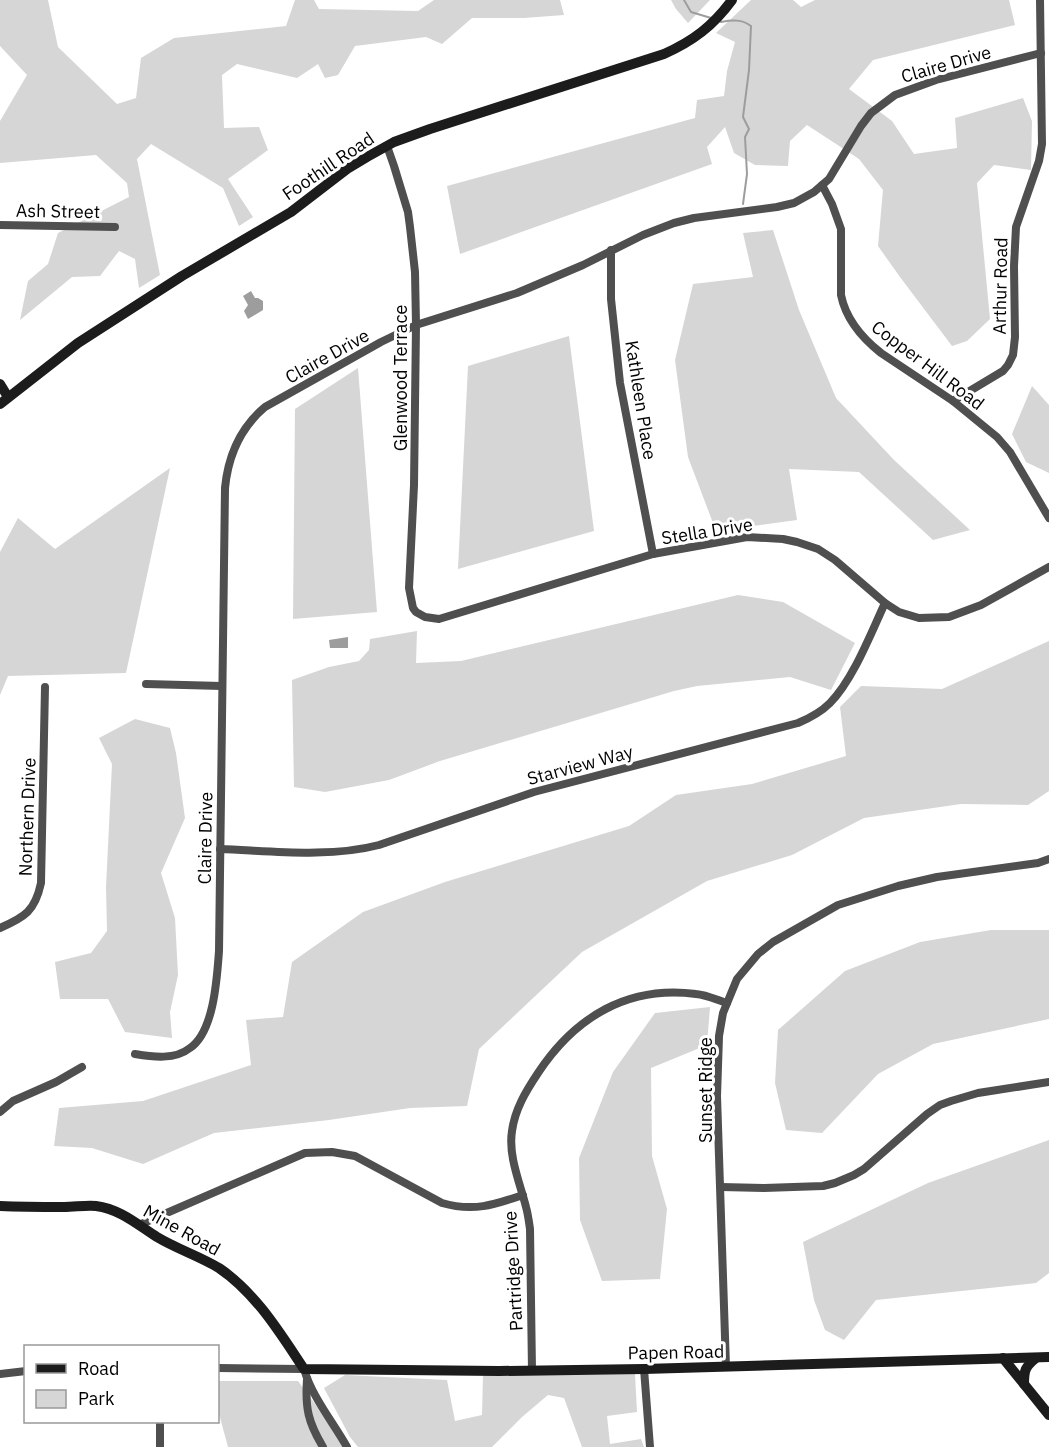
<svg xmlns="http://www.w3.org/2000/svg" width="1049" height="1447" viewBox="0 0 1049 1447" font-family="'IBM Plex Sans',sans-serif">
	<rect width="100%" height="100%" fill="#fff"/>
	<g fill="#d6d6d6">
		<polygon points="0,0 48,0 58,47 117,104 136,98 141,58 174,38 286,26 295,0 314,0 319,9 418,11 434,0 560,0 564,15 524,18 472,18 442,44 426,37 355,46 338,75 325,78 318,64 297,78 237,64 222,75 224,128 259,127 268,150 228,179 253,217 239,226 223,188 151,144 137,159 160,275 139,288 135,259 119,251 100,276 72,277 20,320 28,281 48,264 58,233 129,197 127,183 96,155 0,163 0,121 27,75 0,46"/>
		<polygon points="671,0 710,0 688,23 676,9"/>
		<polygon points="751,0 793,0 801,7 815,0 1009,0 1015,25 873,60 849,89 892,121 914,154 957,148 955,118 1023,98 1032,121 1031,170 994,165 977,183 990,319 967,341 952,346 900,277 878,246 883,190 859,159 807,125 790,141 788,166 755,165 734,153 725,127 707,147 712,164 460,254 447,186 695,118 697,100 724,96 727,71 735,42 716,33"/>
		<polygon points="773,230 799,310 836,398 894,460 970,530 933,540 859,472 789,469 797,520 716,531 688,457 675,360 693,284 753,277 743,233"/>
		<polygon points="569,336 594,531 458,569 468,366"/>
		<polygon points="358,368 377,612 293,619 295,409"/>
		<polygon points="1032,386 1049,405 1049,473 1026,462 1012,434"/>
		<polygon points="170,468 126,673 8,676 0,695 0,552 18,518 55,549"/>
		<polygon points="738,595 783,602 855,643 831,690 790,677 697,686 674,691 440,761 389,780 325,792 294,787 292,680 329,667 359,661 369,650 370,639 417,631 416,663 461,661"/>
		<polygon points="1049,641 1049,791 1028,805 961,804 864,818 792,855 707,881 582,952 479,1049 467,1106 410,1108 329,1120 214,1133 143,1164 92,1148 54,1146 59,1108 143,1101 251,1065 246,1020 283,1017 292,962 363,912 445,882 629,826 676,795 752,784 846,756 840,707 861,686 942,689"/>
		<polygon points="135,719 170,728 176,753 185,818 161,873 175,918 178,975 170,1012 172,1038 125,1032 108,999 60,999 55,962 91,953 107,931 106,887 112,764 99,738"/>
		<polygon points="991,930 1049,930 1049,1019 933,1044 878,1074 822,1133 786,1130 775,1083 778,1030 845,971 920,942"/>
		<polygon points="710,1007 707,1045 651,1068 652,1156 667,1209 660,1279 602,1281 580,1220 579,1158 613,1072 655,1013"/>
		<polygon points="1049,1140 1049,1273 1036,1283 876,1300 844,1340 825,1330 814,1300 803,1242 928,1183"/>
		<polygon points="635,1374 637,1412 607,1416 610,1444 641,1439 644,1447 582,1447 564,1398 548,1395 522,1417 492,1447 358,1447 350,1437 324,1388 345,1375 447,1380 455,1421 482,1415 483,1375"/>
		<polygon points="218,1381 298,1381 347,1447 228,1447 218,1410"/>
	</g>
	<g fill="#9d9d9d">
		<polygon points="251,291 255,298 258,298 263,301 263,310 248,319 244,311 248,305 243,296"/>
		<polygon points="348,637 348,648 330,648 329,640"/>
	</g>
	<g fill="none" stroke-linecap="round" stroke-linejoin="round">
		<g stroke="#9d9d9d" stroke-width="2">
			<polyline points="684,0 691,12 711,18"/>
			<path d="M721,22C732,20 742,19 751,26L749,70L743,117L749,129L745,137L747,174L743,204"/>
		</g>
		<g stroke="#4f4f4f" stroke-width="8">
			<polyline points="387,146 394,166 408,212 410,227 415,272 416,325 414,485 409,588 413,608 416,612 425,617 439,619 653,554 747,537 783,539 797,542 818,549 835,560 885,603 899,612 919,618 949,617 981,605 1049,567"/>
			<path d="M822,185L832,204L841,229V295C846,320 862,338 881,353L953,401L997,437L1010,452L1049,518"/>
			<polyline points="0,225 115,227"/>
			<polyline points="611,250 611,299 620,383 653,554"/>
			<polyline points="953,401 1003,371 1008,365 1013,355 1015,337 1014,266 1016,227 1039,161 1042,144 1040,0"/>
			<polyline points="146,684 222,686"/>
			<path d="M220,849C272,851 329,858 379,845L534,792L798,723C810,718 821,712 830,703C853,680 871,633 885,603"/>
			<path d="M0,928C25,917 35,911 41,883L45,687"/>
			<path d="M135,1054C153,1057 175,1060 190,1048C214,1032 217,978 219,951L225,488C228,457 240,428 265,407L381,342L416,325L517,293L583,265L643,235L674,223L694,218L777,207L794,203L814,192L829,179L861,126L871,113L895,95L936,80L1041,53"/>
			<polyline points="0,1112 13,1101 56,1082 82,1067"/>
			<polyline points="721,1187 764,1188 823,1186 835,1183 854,1175 864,1169 927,1114 940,1105 951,1101 978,1093 1049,1082"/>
			<path d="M139,1225L305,1153L332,1152L355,1156L442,1203C473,1212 494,1205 523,1195"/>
			<polyline points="726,1367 717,1096 719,1036 723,1013 737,979 758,954 773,942 838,905 898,886 937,877 1038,863 1049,859"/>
			<path d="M218,1368L304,1369C312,1397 333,1422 347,1447"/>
			<polyline points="644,1369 650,1447"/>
			<path d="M532,1371L530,1229C529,1222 528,1214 526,1207C520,1183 508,1156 512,1131C515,1109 526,1091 538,1073C575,1017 628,985 696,994C707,995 717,1000 727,1003"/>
			<polyline points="0,1374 26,1371"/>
			<path d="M307,1379C305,1408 308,1422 323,1447"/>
			<polyline points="160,1447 160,1422"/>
		</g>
		<g stroke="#1c1c1c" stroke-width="10">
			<polyline points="0,384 8,397"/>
			<path d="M0,404L78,343L182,276L291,212L347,169L367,157L394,142L430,129L664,54C693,41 713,26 732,0"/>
			<path d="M0,1206C22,1207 43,1207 64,1207C75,1207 86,1205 96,1206C120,1209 138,1225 157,1237C177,1249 199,1256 219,1268C256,1293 280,1333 304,1369L499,1371L644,1369L1049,1357"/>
			<polyline points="1003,1358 1049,1415"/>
			<path d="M1024,1384C1024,1370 1025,1367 1036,1358"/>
		</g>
	</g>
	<g text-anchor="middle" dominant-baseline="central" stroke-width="6" stroke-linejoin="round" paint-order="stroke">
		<g font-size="18" fill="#000" stroke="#fff">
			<text transform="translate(946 64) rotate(-16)">Claire Drive</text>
			<text transform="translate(328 166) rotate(-34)">Foothill Road</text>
			<text transform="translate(58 211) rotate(1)">Ash Street</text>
			<text transform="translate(1000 286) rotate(-89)">Arthur Road</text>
			<text transform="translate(327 356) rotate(-29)">Claire Drive</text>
			<text transform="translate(928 365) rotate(37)">Copper Hill Road</text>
			<text transform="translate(400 378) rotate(-90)">Glenwood Terrace</text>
			<text transform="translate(641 400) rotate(81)">Kathleen Place</text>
			<text transform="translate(707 531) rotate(-9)">Stella Drive</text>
			<text transform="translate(580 765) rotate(-15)">Starview Way</text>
			<text transform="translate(27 817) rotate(-88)">Northern Drive</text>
			<text transform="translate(205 838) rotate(-89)">Claire Drive</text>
			<text transform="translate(705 1090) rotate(-90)">Sunset Ridge</text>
			<text transform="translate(182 1230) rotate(29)">Mine Road</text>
			<text transform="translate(513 1271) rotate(-93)">Partridge Drive</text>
			<text transform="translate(676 1352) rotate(-1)">Papen Road</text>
		</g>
	</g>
	<rect x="24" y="1345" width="195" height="78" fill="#ffffff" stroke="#999999" stroke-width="1.5"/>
	<rect x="36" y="1364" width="30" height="9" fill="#1c1c1c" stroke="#999999" stroke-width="1.5"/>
	<text x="78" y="1375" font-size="18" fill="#000000">Road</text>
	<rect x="36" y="1390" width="30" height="18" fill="#d6d6d6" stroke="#999999" stroke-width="1.5"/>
	<text x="78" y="1405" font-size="18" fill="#000000">Park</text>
</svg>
